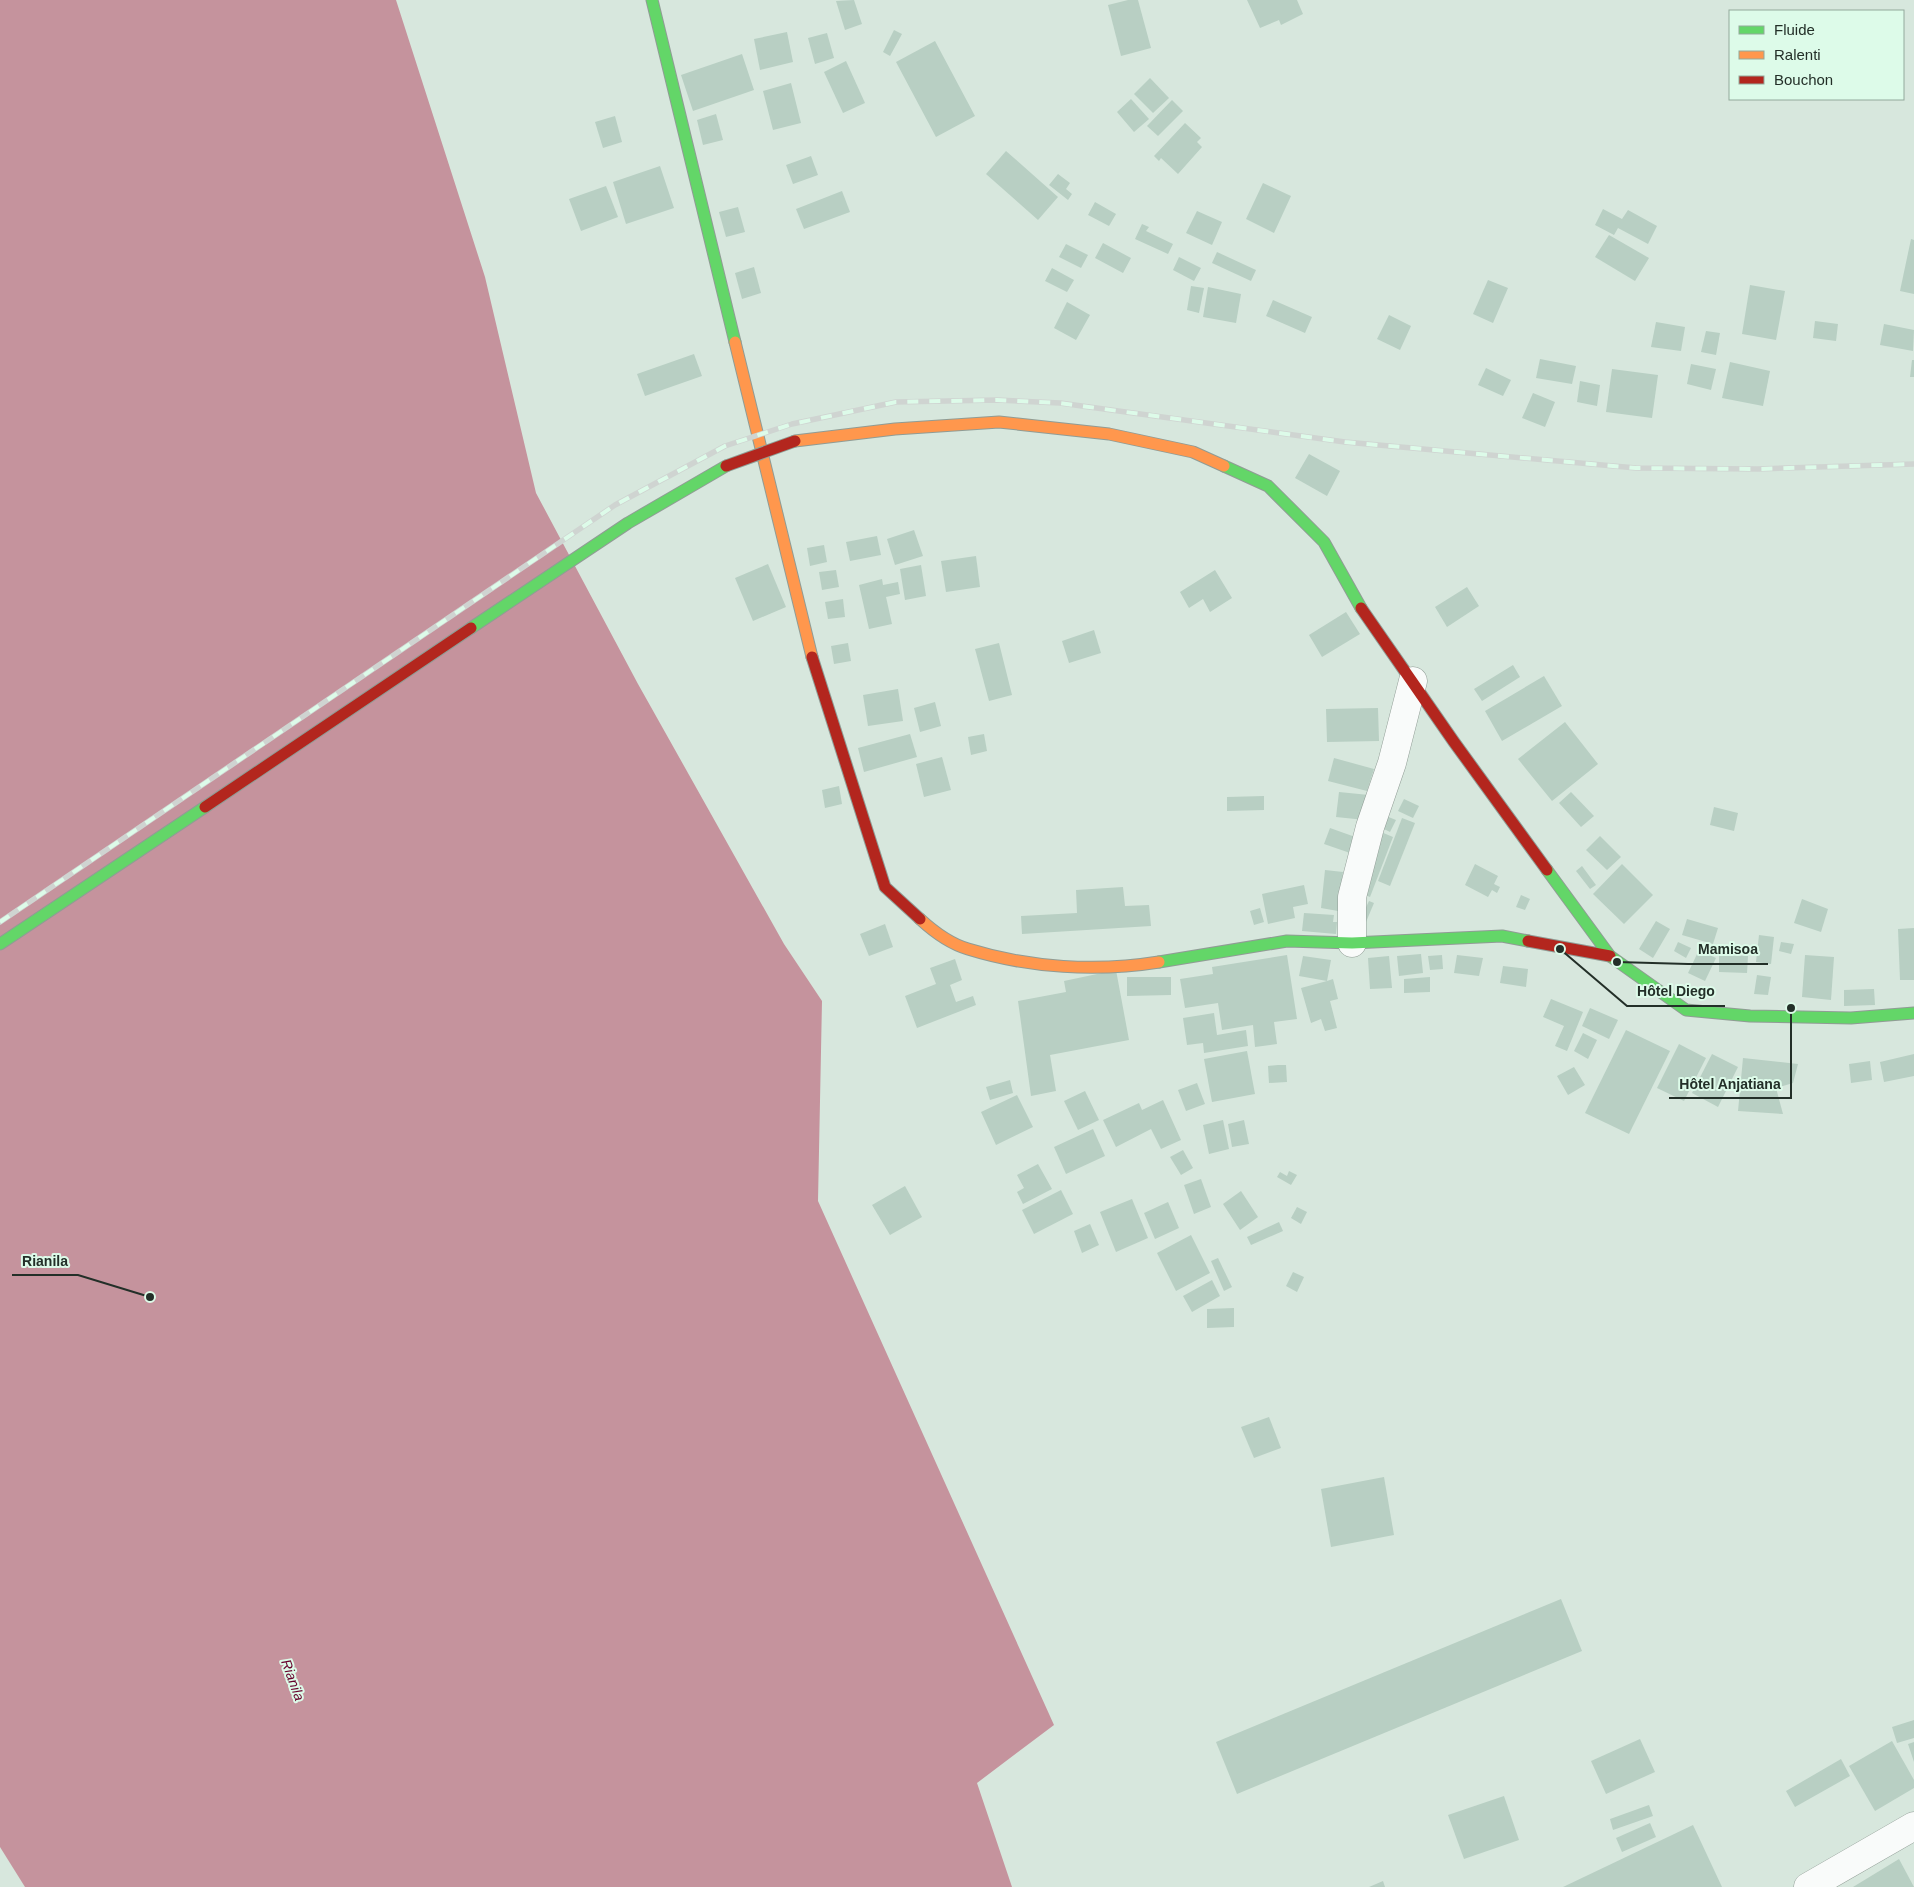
<svg xmlns="http://www.w3.org/2000/svg" width="1914" height="1887" viewBox="0 0 1914 1887" font-family="Arial,sans-serif">
	<rect width="100%" height="100%" fill="#d7e7dd"/>
	<polygon fill="#c5939d" points="0,0 396,0 485,277 536,493 638,684 784,944 822,1001 818,1201 1054,1725 977,1783 1012,1887 25,1887 0,1847"/>
	<g fill="#b8cfc3">
		<polygon points="854,0 862,24 845,30 836,1"/>
		<polygon points="1128,0 1138,0 1151,48 1121,56 1108,5"/>
		<polygon points="1247,0 1297,0 1303,14 1281,25 1279,20 1260,28"/>
		<polygon points="894,30 902,34 890,56 883,52"/>
		<polygon points="787,32 793,62 760,70 754,39"/>
		<polygon points="827,33 834,58 815,64 808,38"/>
		<polygon points="935,41 975,116 936,137 896,62"/>
		<polygon points="742,54 754,90 693,111 681,75"/>
		<polygon points="846,61 865,103 843,113 824,72"/>
		<polygon points="1150,78 1169,98 1153,113 1134,94"/>
		<polygon points="791,83 801,123 773,130 763,91"/>
		<polygon points="1131,99 1149,119 1134,132 1117,112"/>
		<polygon points="1172,100 1183,111 1158,136 1147,126"/>
		<polygon points="716,114 723,140 703,145 697,120"/>
		<polygon points="615,116 622,142 603,148 595,122"/>
		<polygon points="1185,123 1201,138 1197,142 1202,147 1178,174 1161,158 1159,161 1154,156"/>
		<polygon points="1006,151 1058,197 1038,220 986,174"/>
		<polygon points="811,156 818,175 793,184 786,165"/>
		<polygon points="660,166 674,208 626,224 613,182"/>
		<polygon points="1058,174 1070,183 1066,189 1072,194 1068,200 1049,185"/>
		<polygon points="1263,183 1291,196 1274,233 1246,219"/>
		<polygon points="606,186 618,217 581,231 569,199"/>
		<polygon points="842,191 850,212 804,229 796,209"/>
		<polygon points="1095,202 1116,214 1109,226 1088,215"/>
		<polygon points="738,207 745,232 726,237 719,212"/>
		<polygon points="1603,209 1622,219 1628,210 1657,226 1648,244 1618,228 1614,235 1595,225"/>
		<polygon points="1197,211 1222,222 1212,245 1186,233"/>
		<polygon points="1142,224 1149,227 1146,231 1173,244 1168,254 1135,239"/>
		<polygon points="1609,235 1649,258 1635,281 1595,257"/>
		<polygon points="1911,239 1914,240 1914,294 1900,291"/>
		<polygon points="1103,243 1131,258 1123,273 1095,258"/>
		<polygon points="1066,244 1088,255 1081,268 1059,257"/>
		<polygon points="1217,252 1256,270 1251,281 1212,263"/>
		<polygon points="1179,257 1201,268 1194,281 1173,270"/>
		<polygon points="754,267 761,293 742,299 735,273"/>
		<polygon points="1052,268 1074,280 1067,292 1045,281"/>
		<polygon points="1488,280 1508,288 1493,323 1473,314"/>
		<polygon points="1750,285 1785,291 1776,340 1742,334"/>
		<polygon points="1191,286 1204,288 1199,313 1187,310"/>
		<polygon points="1208,287 1241,294 1236,323 1203,317"/>
		<polygon points="1273,300 1312,317 1305,333 1266,316"/>
		<polygon points="1067,302 1090,315 1076,340 1054,328"/>
		<polygon points="1389,315 1411,326 1400,350 1377,339"/>
		<polygon points="1815,321 1838,324 1836,341 1813,338"/>
		<polygon points="1656,322 1685,327 1681,351 1651,347"/>
		<polygon points="1884,324 1914,330 1913,351 1880,345"/>
		<polygon points="1706,331 1720,333 1716,355 1701,352"/>
		<polygon points="694,354 702,376 645,396 637,374"/>
		<polygon points="1540,359 1576,366 1572,384 1536,378"/>
		<polygon points="1912,360 1914,360 1914,377 1910,377"/>
		<polygon points="1730,362 1770,371 1763,406 1722,398"/>
		<polygon points="1691,364 1716,369 1711,390 1687,384"/>
		<polygon points="1486,368 1511,380 1503,396 1478,385"/>
		<polygon points="1612,369 1658,375 1652,418 1606,412"/>
		<polygon points="1580,381 1600,385 1597,406 1577,402"/>
		<polygon points="1533,393 1555,402 1545,427 1522,418"/>
		<polygon points="1309,454 1340,471 1327,496 1295,478"/>
		<polygon points="914,530 923,556 895,565 887,539"/>
		<polygon points="877,536 881,555 850,561 846,542"/>
		<polygon points="824,545 827,562 810,566 807,548"/>
		<polygon points="976,556 980,587 946,592 941,561"/>
		<polygon points="768,564 786,607 753,621 735,578"/>
		<polygon points="921,565 926,596 905,600 900,569"/>
		<polygon points="836,570 839,587 822,590 819,572"/>
		<polygon points="1215,570 1232,598 1210,612 1203,599 1189,608 1180,592"/>
		<polygon points="882,579 883,585 898,582 900,594 886,597 892,624 869,629 859,585"/>
		<polygon points="1467,587 1479,606 1447,627 1435,607"/>
		<polygon points="843,599 845,617 828,619 825,602"/>
		<polygon points="1346,612 1360,634 1322,657 1309,635"/>
		<polygon points="1094,630 1101,653 1069,663 1062,641"/>
		<polygon points="848,643 851,661 834,664 831,646"/>
		<polygon points="999,643 1012,695 989,701 975,649"/>
		<polygon points="1513,665 1520,677 1482,701 1474,689"/>
		<polygon points="1544,676 1562,706 1502,741 1485,711"/>
		<polygon points="898,689 903,721 868,726 863,695"/>
		<polygon points="935,702 941,726 920,732 914,708"/>
		<polygon points="1378,708 1379,741 1327,742 1326,709"/>
		<polygon points="1565,722 1598,764 1552,801 1518,759"/>
		<polygon points="910,734 917,757 864,772 858,748"/>
		<polygon points="984,734 987,751 971,755 968,737"/>
		<polygon points="942,757 951,790 924,797 916,764"/>
		<polygon points="1334,758 1374,769 1367,791 1328,781"/>
		<polygon points="839,786 842,804 825,808 822,790"/>
		<polygon points="1339,792 1369,795 1365,820 1336,817"/>
		<polygon points="1571,792 1594,816 1581,827 1559,803"/>
		<polygon points="1264,796 1264,810 1227,811 1227,797"/>
		<polygon points="1404,799 1419,806 1413,818 1398,811"/>
		<polygon points="1714,807 1738,813 1734,831 1710,825"/>
		<polygon points="1381,814 1396,820 1390,832 1376,825"/>
		<polygon points="1402,818 1415,823 1390,886 1378,881"/>
		<polygon points="1330,828 1358,838 1353,854 1324,844"/>
		<polygon points="1381,832 1393,837 1370,897 1358,892"/>
		<polygon points="1600,836 1621,857 1607,870 1586,850"/>
		<polygon points="1475,864 1498,876 1494,884 1500,887 1497,893 1492,890 1488,897 1465,885"/>
		<polygon points="1622,864 1653,895 1624,924 1593,894"/>
		<polygon points="1582,866 1596,885 1590,889 1576,871"/>
		<polygon points="1325,870 1343,872 1338,911 1321,908"/>
		<polygon points="1304,885 1308,904 1293,907 1295,918 1268,924 1262,894"/>
		<polygon points="1123,887 1125,906 1149,905 1151,926 1022,934 1021,916 1077,913 1076,890"/>
		<polygon points="1521,895 1530,899 1525,910 1516,907"/>
		<polygon points="1802,899 1828,909 1821,932 1794,923"/>
		<polygon points="1369,901 1374,903 1366,922 1360,920"/>
		<polygon points="1260,908 1264,922 1254,925 1250,911"/>
		<polygon points="1304,913 1334,915 1333,922 1337,922 1336,934 1302,931"/>
		<polygon points="1687,919 1718,928 1713,944 1682,935"/>
		<polygon points="1656,921 1670,929 1653,958 1639,949"/>
		<polygon points="885,924 893,947 869,956 860,934"/>
		<polygon points="1914,928 1914,980 1900,980 1898,929"/>
		<polygon points="1759,935 1774,937 1771,964 1756,962"/>
		<polygon points="1678,942 1691,948 1686,958 1674,951"/>
		<polygon points="1781,942 1794,944 1791,954 1779,951"/>
		<polygon points="1699,950 1716,958 1705,981 1688,973"/>
		<polygon points="1421,954 1423,973 1399,976 1397,956"/>
		<polygon points="1287,955 1297,1019 1274,1022 1277,1044 1255,1047 1253,1025 1222,1030 1218,1003 1185,1008 1180,979 1213,974 1212,967"/>
		<polygon points="1442,955 1443,969 1430,970 1428,956"/>
		<polygon points="1457,955 1483,958 1479,976 1454,973"/>
		<polygon points="1719,955 1748,956 1747,973 1719,972"/>
		<polygon points="1805,955 1834,957 1831,1000 1802,997"/>
		<polygon points="1303,956 1331,960 1327,981 1333,979 1338,999 1330,1001 1337,1028 1325,1031 1321,1019 1311,1023 1301,988 1327,981 1299,976"/>
		<polygon points="1389,956 1392,988 1370,989 1368,958"/>
		<polygon points="955,959 962,980 950,985 956,1002 973,996 976,1005 917,1028 905,996 936,984 930,968"/>
		<polygon points="1503,966 1528,969 1526,987 1500,983"/>
		<polygon points="1116,970 1129,1040 1050,1055 1056,1091 1031,1096 1018,1001 1066,992 1064,981"/>
		<polygon points="1757,975 1771,977 1768,995 1754,994"/>
		<polygon points="1127,977 1171,977 1171,995 1127,996"/>
		<polygon points="1430,977 1430,992 1404,993 1404,979"/>
		<polygon points="1874,989 1875,1005 1844,1006 1844,990"/>
		<polygon points="1551,999 1583,1012 1567,1051 1555,1046 1564,1026 1543,1017"/>
		<polygon points="1590,1008 1618,1020 1609,1039 1582,1026"/>
		<polygon points="1214,1013 1217,1035 1246,1030 1248,1046 1204,1053 1203,1043 1187,1045 1183,1018"/>
		<polygon points="1626,1030 1670,1051 1629,1134 1585,1113"/>
		<polygon points="1583,1033 1597,1040 1588,1059 1574,1051"/>
		<polygon points="1679,1044 1706,1058 1684,1101 1657,1088"/>
		<polygon points="1247,1051 1255,1094 1212,1102 1204,1059"/>
		<polygon points="1712,1054 1738,1067 1718,1107 1692,1093"/>
		<polygon points="1914,1054 1914,1076 1884,1082 1880,1062"/>
		<polygon points="1743,1058 1798,1064 1793,1083 1776,1088 1783,1114 1738,1111"/>
		<polygon points="1870,1061 1872,1080 1851,1083 1849,1064"/>
		<polygon points="1278,1065 1286,1065 1287,1082 1269,1083 1268,1066"/>
		<polygon points="1574,1067 1585,1085 1568,1095 1557,1076"/>
		<polygon points="1010,1080 1013,1093 990,1100 986,1087"/>
		<polygon points="1197,1083 1205,1104 1186,1111 1178,1090"/>
		<polygon points="1085,1091 1099,1120 1078,1130 1064,1101"/>
		<polygon points="1017,1095 1033,1127 996,1145 981,1112"/>
		<polygon points="1163,1100 1181,1140 1161,1149 1151,1129 1116,1147 1103,1120 1139,1103 1142,1110"/>
		<polygon points="1223,1120 1229,1149 1209,1154 1203,1125"/>
		<polygon points="1244,1120 1249,1144 1232,1147 1228,1124"/>
		<polygon points="1093,1129 1105,1156 1066,1174 1054,1147"/>
		<polygon points="1183,1150 1193,1168 1181,1175 1170,1157"/>
		<polygon points="1038,1164 1052,1189 1023,1204 1017,1192 1024,1188 1017,1175"/>
		<polygon points="1289,1171 1297,1175 1291,1185 1277,1177 1280,1172 1287,1176"/>
		<polygon points="1201,1179 1211,1207 1194,1214 1184,1185"/>
		<polygon points="905,1186 922,1217 890,1235 872,1205"/>
		<polygon points="1061,1190 1073,1214 1034,1234 1022,1210"/>
		<polygon points="1241,1191 1258,1217 1240,1230 1223,1204"/>
		<polygon points="1132,1199 1148,1238 1116,1252 1100,1212"/>
		<polygon points="1168,1202 1179,1228 1155,1239 1144,1213"/>
		<polygon points="1297,1207 1307,1212 1301,1224 1291,1218"/>
		<polygon points="1279,1222 1283,1231 1251,1245 1247,1237"/>
		<polygon points="1090,1224 1099,1245 1082,1253 1074,1231"/>
		<polygon points="1191,1235 1210,1273 1176,1291 1157,1253"/>
		<polygon points="1218,1258 1232,1287 1224,1291 1211,1261"/>
		<polygon points="1293,1272 1304,1277 1297,1292 1286,1286"/>
		<polygon points="1212,1280 1220,1296 1192,1312 1183,1296"/>
		<polygon points="1234,1308 1234,1327 1207,1328 1207,1309"/>
		<polygon points="1269,1417 1281,1448 1254,1458 1241,1427"/>
		<polygon points="1384,1477 1394,1535 1331,1547 1321,1489"/>
		<polygon points="1561,1599 1582,1651 1237,1794 1216,1742"/>
		<polygon points="1914,1720 1914,1738 1897,1743 1892,1727"/>
		<polygon points="1640,1739 1655,1772 1606,1794 1591,1761"/>
		<polygon points="1892,1741 1914,1780 1914,1788 1875,1811 1849,1766"/>
		<polygon points="1914,1742 1914,1762 1908,1744"/>
		<polygon points="1841,1759 1850,1776 1795,1807 1786,1791"/>
		<polygon points="1504,1796 1519,1840 1464,1859 1448,1815"/>
		<polygon points="1649,1805 1653,1816 1613,1830 1610,1819"/>
		<polygon points="1650,1823 1656,1837 1622,1852 1616,1838"/>
		<polygon points="1693,1825 1722,1887 1563,1887"/>
		<polygon points="1899,1859 1914,1887 1853,1887"/>
		<polygon points="1383,1881 1385,1887 1369,1887"/>
	</g>
	<g fill="none" stroke-linecap="round" stroke-linejoin="round">
		<g stroke="#909c95" stroke-width="29">
			<g id="street">
				<polyline points="1352,943 1352,897 1370,827 1392,763 1413,681"/>
				<polyline points="1808,1887 1914,1826"/>
			</g>
		</g>
		<g stroke="#909c95" stroke-width="13">
			<g id="fast">
				<polyline points="652,0 735,342"/>
				<polyline points="1224,466 1268,486 1324,542 1361,608"/>
				<polyline points="471,628 628,523 726,466"/>
				<polyline points="1547,870 1610,956 1686,1010 1750,1016 1851,1018 1914,1013"/>
				<polyline points="0,944 205,807"/>
				<polyline points="1159,962 1287,941 1352,943 1502,936 1528,941"/>
			</g>
		</g>
		<g stroke="#909c95" stroke-width="13">
			<g id="slow">
				<polyline points="735,342 812,657"/>
				<polyline points="795,441 895,429 999,422 1109,434 1193,452 1224,466"/>
				<path d="M920,919C933,931 951,944 968,949C1029,968 1097,972 1159,962"/>
			</g>
		</g>
		<g stroke="#909c95" stroke-width="13">
			<g id="jam">
				<polyline points="1361,608 1454,742 1547,870"/>
				<polyline points="812,657 885,887 920,919"/>
				<polyline points="205,807 471,628"/>
				<polyline points="1528,941 1610,956"/>
			</g>
		</g>
		<use href="#street" stroke="#f9fbfa" stroke-width="28"/>
		<use href="#fast" stroke="#63d668" stroke-width="11"/>
		<use href="#slow" stroke="#ff974d" stroke-width="11"/>
		<use href="#jam" stroke="#b3261e" stroke-width="11"/>
		<g stroke="#cfd4d1" stroke-width="5.5">
			<polyline id="rail" points="0,922 615,505 725,446 792,424 896,402 997,400 1060,403 1345,442 1636,468 1758,469 1914,464"/>
		</g>
		<use href="#rail" stroke="#ddfbe9" stroke-width="4" stroke-dasharray="11" stroke-linecap="butt"/>
		<g stroke="#8e9f96" stroke-width="13" stroke-linecap="butt">
			<polyline id="jam-bridge" points="726,466 795,441"/>
		</g>
		<use href="#jam-bridge" stroke="#b3261e" stroke-width="11"/>
	</g>
	<g text-anchor="middle" dominant-baseline="central" stroke-width="4" stroke-linejoin="round" paint-order="stroke">
		<g font-size="14" font-style="italic" fill="#67022c" stroke="#ddfbe9">
			<text transform="translate(293 1680) rotate(70)">Rianila</text>
		</g>
	</g>
	<path fill="none" stroke="#232f28" stroke-width="2" d="M1617 962L1688 964H1768M1560 949L1627 1006H1725M1791 1008L1791 1098H1669M150 1297L78 1275H12"/>
	<g fill="#232f28" stroke="#ddfbe9" stroke-width="2">
		<circle cx="1617" cy="962" r="5"/>
		<circle cx="1560" cy="949" r="5"/>
		<circle cx="1791" cy="1008" r="5"/>
		<circle cx="150" cy="1297" r="5"/>
	</g>
	<g font-size="14" text-anchor="middle" font-weight="bold" fill="#232f28" stroke="#ddfbe9" stroke-width="4" stroke-linejoin="round" paint-order="stroke">
		<text x="1728" y="954">Mamisoa</text>
		<text x="1676" y="996">Hôtel Diego</text>
		<text x="1730" y="1089">Hôtel Anjatiana</text>
		<text x="45" y="1266">Rianila</text>
	</g>
	<rect x="1729" y="10" width="175" height="90" fill="#ddfbe9" stroke="#93a99c"/>
	<rect x="1739" y="26" width="25" height="8" fill="#63d668" stroke="#93a99c"/>
	<text x="1774" y="35" font-size="15" fill="#232f28">Fluide</text>
	<rect x="1739" y="51" width="25" height="8" fill="#ff974d" stroke="#93a99c"/>
	<text x="1774" y="60" font-size="15" fill="#232f28">Ralenti</text>
	<rect x="1739" y="76" width="25" height="8" fill="#b3261e" stroke="#93a99c"/>
	<text x="1774" y="85" font-size="15" fill="#232f28">Bouchon</text>
</svg>
